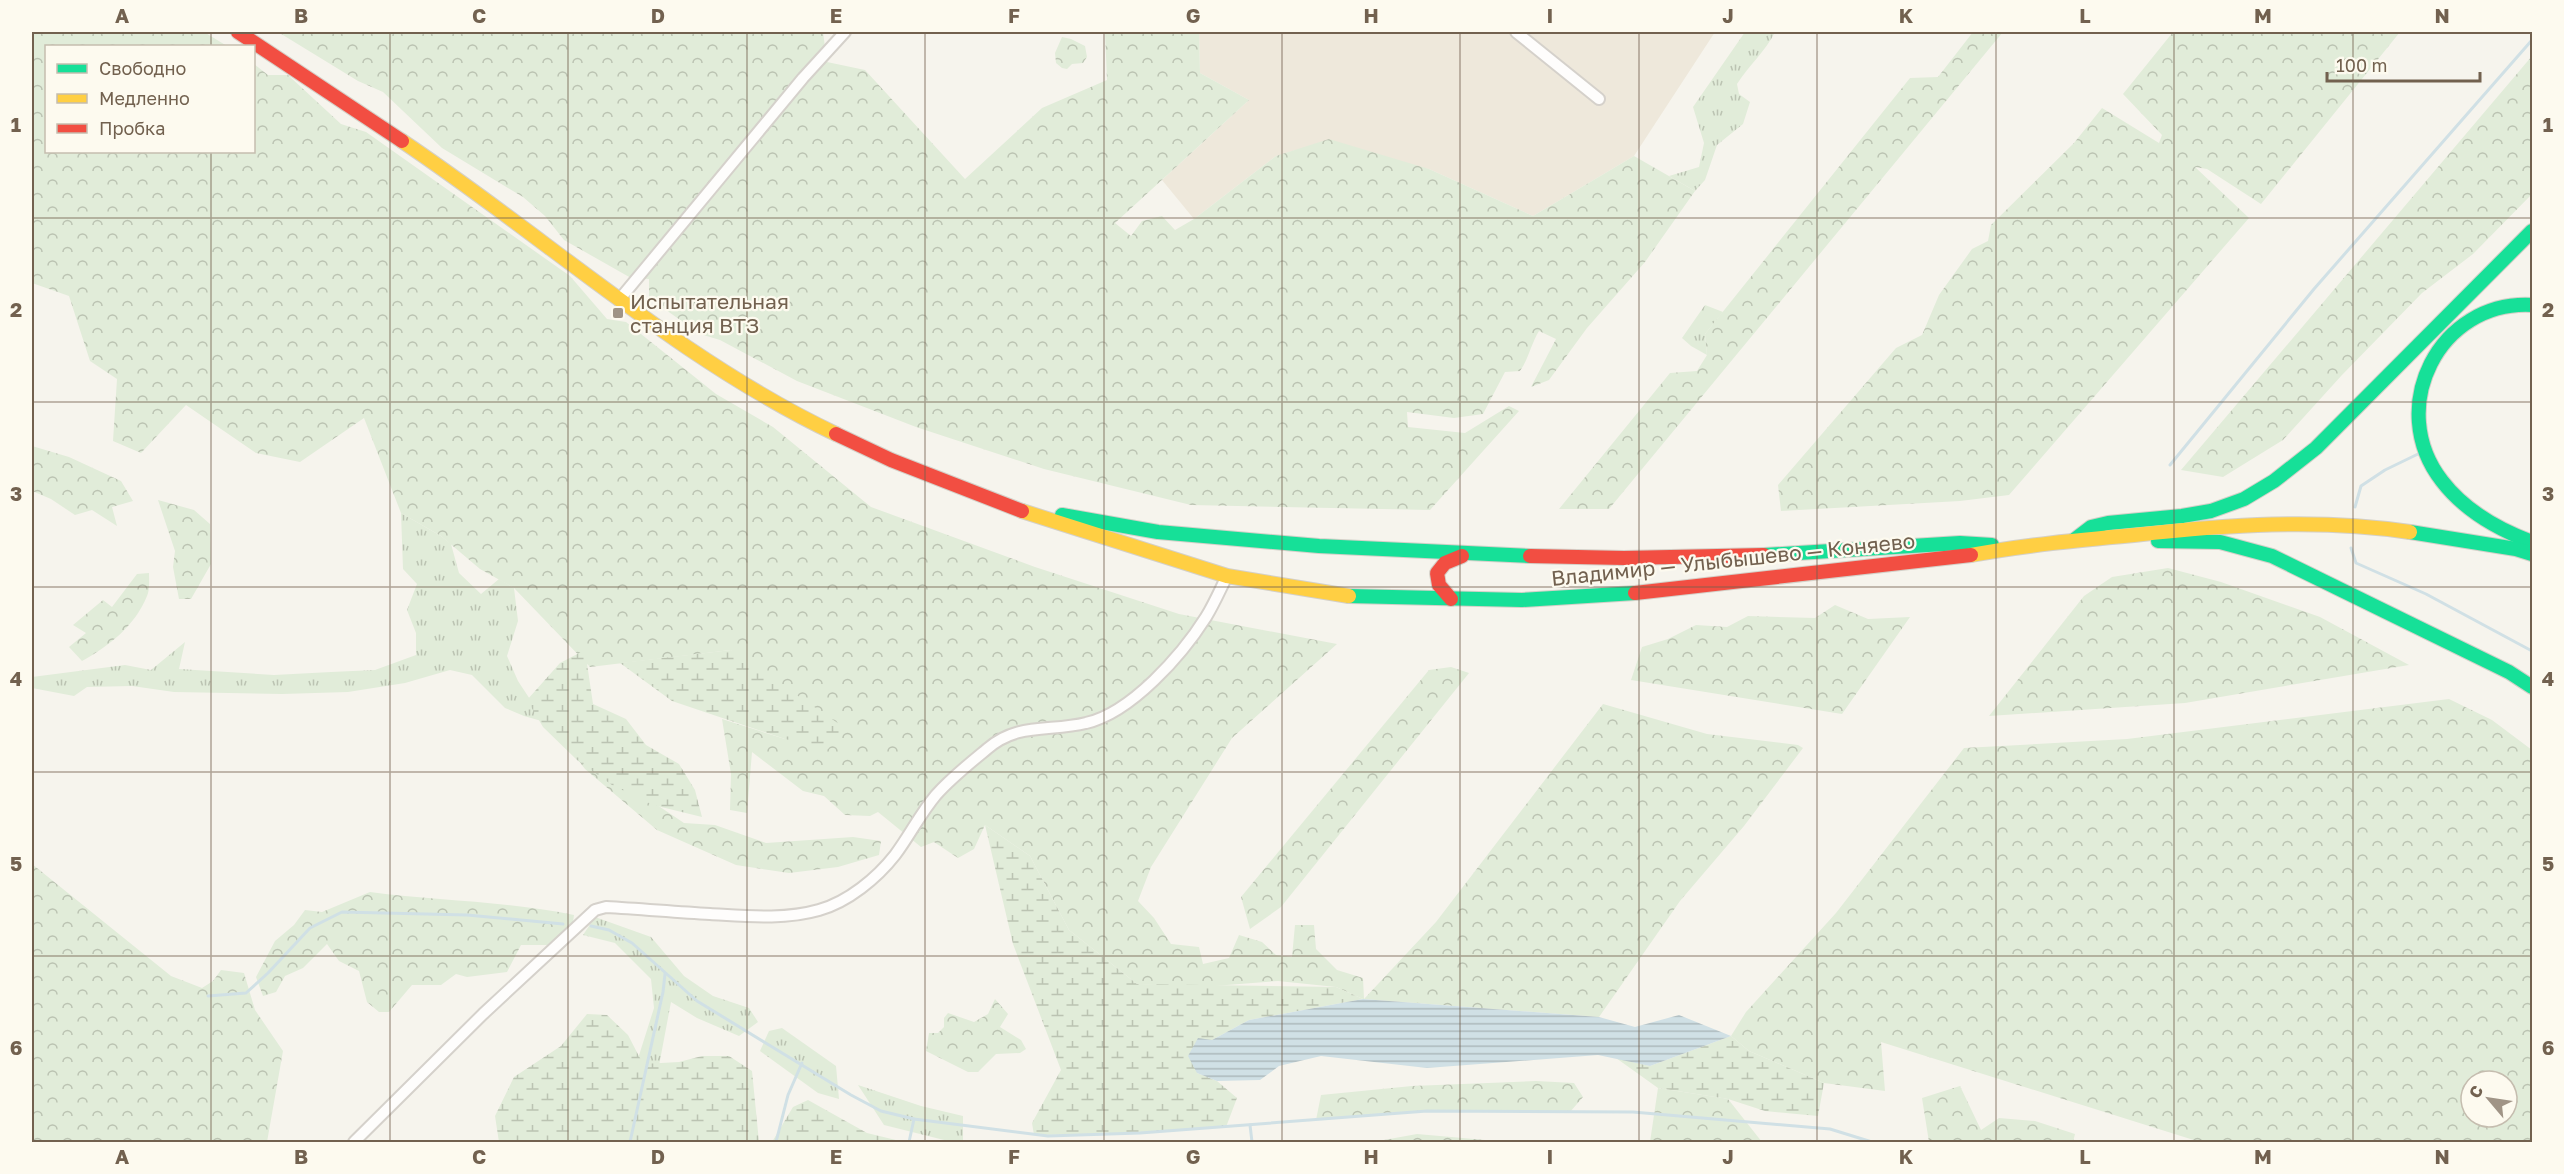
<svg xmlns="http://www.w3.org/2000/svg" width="2564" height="1174" viewBox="0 0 2564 1174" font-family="'Golos Text',sans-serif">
	<defs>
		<pattern id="grass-tufts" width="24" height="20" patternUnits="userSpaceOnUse" patternTransform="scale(1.5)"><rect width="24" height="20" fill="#e1ecd9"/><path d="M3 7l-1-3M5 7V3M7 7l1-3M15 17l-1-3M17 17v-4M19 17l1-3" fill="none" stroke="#bbc3b2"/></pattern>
		<pattern id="forest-crowns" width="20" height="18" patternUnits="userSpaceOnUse" patternTransform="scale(1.5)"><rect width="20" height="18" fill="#e1ecd9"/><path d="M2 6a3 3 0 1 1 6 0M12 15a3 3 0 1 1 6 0" fill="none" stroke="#bbc3b2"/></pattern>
		<pattern id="wetland-marsh" width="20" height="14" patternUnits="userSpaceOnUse" patternTransform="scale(1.5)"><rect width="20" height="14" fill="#e1ecd9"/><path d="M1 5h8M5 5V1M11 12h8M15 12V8" fill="none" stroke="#bbc3b2"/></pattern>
		<pattern id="water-rules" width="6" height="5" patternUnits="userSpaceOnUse" patternTransform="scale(1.5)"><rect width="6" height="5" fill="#d0e0e5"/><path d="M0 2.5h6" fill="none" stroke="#adb9bc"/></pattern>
	</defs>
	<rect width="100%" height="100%" fill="#f6f4ed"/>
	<polygon fill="#eee8db" points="1199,32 1715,32 1634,156 1533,216 1429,169 1296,150 1276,156 1194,219 1162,180 1249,100 1200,73"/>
	<g fill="url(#grass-tufts)">
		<path d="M1745,32H1775C1765,52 1749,65 1737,84L1739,94L1750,102L1743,124L1717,145L1705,180L1695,191L1669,176L1699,167L1704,143L1693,107Z"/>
		<polygon points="1705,305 1723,312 1705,334 1707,355 1691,346 1682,338"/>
		<polygon points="401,513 441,536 451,544 459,573 481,594 499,579 514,588 518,621 507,656 518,681 545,722 524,716 505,708 472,675 450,670 405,683 348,692 282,694 174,692 132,686 87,687 74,696 32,688 32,677 125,665 151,670 185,642 179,669 274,675 331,672 375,670 416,655 416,633 407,610 417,584 403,569"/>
		<polygon points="595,917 651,937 684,976 713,996 749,1008 758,1022 739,1036 697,1018 671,1002 658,1071 635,1068 654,1008 651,979 615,943 583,935"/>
		<polygon points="782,1028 836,1066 839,1099 818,1093 760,1051 769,1031"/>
		<polygon points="858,1085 921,1106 963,1116 963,1140 948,1141 884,1125"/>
	</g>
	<g fill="url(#forest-crowns)" fill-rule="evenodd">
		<polygon points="32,32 204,32 227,46 46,46 46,152 254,152 254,64 268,75 288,75 341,124 366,132 570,276 607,319 626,322 716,394 773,427 871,507 1035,567 1179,614 1337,644 1232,738 1151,867 1138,901 1154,918 1171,944 1199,947 1203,964 1229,958 1239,935 1262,942 1276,955 1292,957 1295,925 1314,925 1316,949 1337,970 1363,978 1364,999 1436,922 1603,704 1707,734 1798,745 1803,748 1744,826 1680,901 1599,1017 1363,999 1336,987 1278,981 1201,987 1137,984 1069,930 1030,856 985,825 974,849 958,858 934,842 921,847 878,812 870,816 845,815 824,796 803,791 752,752 747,813 730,810 731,774 722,719 785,739 731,650 590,667 514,588 480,569 441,536 401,513 364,418 300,462 256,453 186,405 141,453 113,441 117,379 90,361 69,296 32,283"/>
		<path d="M278,32H823L827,62L865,70L965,179L1042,108L1107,80L1105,32H1199L1200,73L1249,100L1115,223L1131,236L1142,221L1162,216L1175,230L1194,219L1276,156L1329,139L1429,169L1533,216L1634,156L1695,191L1645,262L1587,328L1549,380L1531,387L1556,339L1539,331C1531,344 1529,358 1520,371L1505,372L1483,414L1454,418L1407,412L1408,427L1465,433L1509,406L1519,411L1430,510L1191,505L1044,469L916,427L797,381L720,340L700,334L649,298V279L631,278L564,240L545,216L523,197L442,148L383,92L358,81Z"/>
		<polygon points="1973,32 2003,32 1609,509 1559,509 1670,373 1697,371 1707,355 1705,334 1910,78 1938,77"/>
		<polygon points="2173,32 2400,32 2261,204 2207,169 2195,167 2249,218 2009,495 1960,501 1781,511 1778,485 1896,348 1922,335 1939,295 1972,249 1988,241 1991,225 2074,143 2102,108 2159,143 2162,135 2123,94"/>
		<polygon points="1062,37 1071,39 1085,46 1087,57 1083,63 1072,64 1067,69 1062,68 1056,63 1055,53"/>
		<polygon points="2532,56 2532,194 2473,254 2422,293 2342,375 2283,440 2223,477 2181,470"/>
		<polygon points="32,446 69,457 121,481 133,501 112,507 117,526 92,510 75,515 51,499 32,491"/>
		<polygon points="158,500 194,510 210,524 211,564 191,599 179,599 173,567 175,551"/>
		<polygon points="2168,568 2221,582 2320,617 2409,665 2185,703 1989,716 2084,596 2112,577"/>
		<path d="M149,573C149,580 150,590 147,596C135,626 109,646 82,661L69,647L86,633L73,625L103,600L112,607L137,574Z"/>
		<polygon points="1835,605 1868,619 1910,617 1842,714 1631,680 1642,647 1668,639 1696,625 1727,627 1748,616 1815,618"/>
		<polygon points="1451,667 1469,673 1281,907 1250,929 1241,897 1429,670"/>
		<path d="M2449,699L2492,720L2532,750V1142H2200L1881,1042L1885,1091L1824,1083L1749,1051L1731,1036L1746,1012L1836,913L1964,748L2127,739ZM2471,1081H2507V1117H2471Z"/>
		<polygon points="565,743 684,823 715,825 766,843 853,837 881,841 879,855 838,867 789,873 736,865 657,830 585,769"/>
		<polygon points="32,864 171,976 202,988 213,981 221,970 244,973 255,1010 283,1051 267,1142 32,1142"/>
		<path d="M370,892C438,901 507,901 574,915L573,922L550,945H521L507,972L467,977L456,974L441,985H412L389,1012H379L367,1002L359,971L339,961L327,944L303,968L285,976L276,992L263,996L256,977L275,941L294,925L305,910L322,912Z"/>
		<polygon points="995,999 1008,1014 1000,1027 1021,1040 1026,1049 1020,1053 996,1054 978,1072 968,1072 926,1051 929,1033 938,1033 944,1027 944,1018 948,1013 974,1022 988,1014"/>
		<polygon points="1536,1081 1574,1083 1583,1097 1570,1112 1427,1111 1316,1120 1321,1095 1412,1086"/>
		<polygon points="1960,1086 1981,1130 1999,1118 2035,1121 2075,1134 2073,1142 1929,1142 1922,1098"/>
		<polygon points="1658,1088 1728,1099 1762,1142 1650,1142"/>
		<polygon points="1417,1134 1508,1142 1373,1142"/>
	</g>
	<g fill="url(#wetland-marsh)">
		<polygon points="585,650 593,704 626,719 646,745 679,764 695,790 702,817 653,805 612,785 577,760 543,727 527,700 560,663"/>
		<polygon points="731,650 845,728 828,749 785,739 672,701 620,663"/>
		<polygon points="985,825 1030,856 1069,930 1137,984 1336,987 1363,999 1249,1020 1212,1040 1197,1073 1217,1081 1237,1098 1226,1127 1127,1134 1034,1135 1032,1123 1061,1070 1013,944"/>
		<polygon points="587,1014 607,1015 628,1035 643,1064 679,1062 702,1056 729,1056 752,1071 759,1142 499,1142 495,1116 514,1077 561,1046"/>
		<polygon points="1731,1036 1749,1051 1824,1083 1818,1116 1765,1111 1728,1099 1658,1088 1616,1058 1650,1066"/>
		<polygon points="808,1100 867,1133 904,1142 772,1142 793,1107"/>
	</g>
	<polygon fill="url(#water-rules)" points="1363,999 1599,1017 1635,1027 1679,1015 1731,1036 1650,1066 1598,1055 1427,1068 1321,1056 1279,1066 1260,1080 1217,1081 1197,1073 1188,1056 1198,1038 1212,1040 1249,1020"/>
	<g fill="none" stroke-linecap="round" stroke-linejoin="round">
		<g stroke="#d0e0e5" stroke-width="3">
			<polyline points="2170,465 2314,289 2532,40"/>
			<polyline points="2355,507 2361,486 2385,470 2418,454"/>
			<polyline points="2351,548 2356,563 2426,594 2532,651"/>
			<polyline points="591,926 609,930 632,943 697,1001 851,1095 881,1111 914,1119 1048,1136 1140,1133 1427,1111 1633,1112 1830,1129 1872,1142"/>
			<polyline points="208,996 246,993 268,973 310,928 342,912 467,915 563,924"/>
			<polyline points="1250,1125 1252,1142"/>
			<polyline points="630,1142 663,992 665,974"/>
			<polyline points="776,1142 788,1095 802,1063"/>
			<polyline points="909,1142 914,1119"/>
		</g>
		<g stroke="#d5d1cb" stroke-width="14">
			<g id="street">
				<polyline points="1516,32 1599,99"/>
				<polyline points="619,300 803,78 845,32"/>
				<path d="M354,1142L483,1014L595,910L606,907C641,909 675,912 710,914C746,916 784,920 819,910C848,902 877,878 895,855C910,835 920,814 936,795C951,778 970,763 987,749C1018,722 1050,732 1086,723C1131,713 1182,655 1206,617C1214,604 1220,590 1227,576"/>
			</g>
		</g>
		<g stroke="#d4d0c8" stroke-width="16">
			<g id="fast">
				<path d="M2532,305C2439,300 2385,408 2442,481C2465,511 2497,529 2532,542"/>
				<polyline points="1062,515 1158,532 1319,546 1530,556"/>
				<polyline points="2410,532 2516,549 2532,554"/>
				<polyline points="2074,540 2091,527 2108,523 2182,516 2211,511 2244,499 2274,481 2316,448 2532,231"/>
				<polyline points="2158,541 2220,542 2272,556 2509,672 2532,687"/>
				<polyline points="1764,555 1960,543 1992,545"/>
				<polyline points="1349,596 1522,600 1635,593"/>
			</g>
		</g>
		<g stroke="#d4d0c8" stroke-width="16">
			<g id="slow">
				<path d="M402,141C547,238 678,359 836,434"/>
				<polyline points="1022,511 1227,576 1349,596"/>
				<path d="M1971,555C2025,545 2079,540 2134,535C2225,525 2319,518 2410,532"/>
			</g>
		</g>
		<g stroke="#d4d0c8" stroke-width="16">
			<g id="jam">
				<polyline points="238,32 402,141"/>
				<polyline points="836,434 891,460 1022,511"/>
				<polyline points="1530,556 1624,558 1764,555"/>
				<polyline points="1635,593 1971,555"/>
				<polyline points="1451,599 1439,585 1437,573 1445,563 1462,556"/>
			</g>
		</g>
		<use href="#street" stroke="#fefdfc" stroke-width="10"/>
		<use href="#fast" stroke="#16e098" stroke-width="14"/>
		<use href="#slow" stroke="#ffcf43" stroke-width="14"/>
		<use href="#jam" stroke="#f24e42" stroke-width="14"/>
	</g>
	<path fill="none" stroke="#72614f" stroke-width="1.5" stroke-opacity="0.55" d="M211,32V46M390,32V1142M568,32V1142M747,32V1142M925,32V1142M1104,32V1142M1282,32V1142M1460,32V1142M1639,32V1142M1817,32V1142M1996,32V1142M2174,32V1142M2353,32V1142M211,152V1142M32,218H2532M32,402H2532M32,587H2532M32,772H2532M32,956H2532"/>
	<rect fill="#a09486" stroke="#fdfaef" stroke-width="2" x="612" y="307" width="12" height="12" rx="3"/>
	<g text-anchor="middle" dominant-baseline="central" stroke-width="4.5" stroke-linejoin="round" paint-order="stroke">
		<g font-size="21" fill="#72614f" stroke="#fdfaef" text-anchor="start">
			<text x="630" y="301">Испытательная<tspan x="630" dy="24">станция ВТЗ</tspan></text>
		</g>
		<g font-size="21" fill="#72614f" stroke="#fdfaef">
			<text transform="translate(1733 559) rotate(-6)">Владимир — Улыбышево — Коняево</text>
		</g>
	</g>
	<rect width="2564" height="1174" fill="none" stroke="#fdfaef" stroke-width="66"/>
	<rect x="45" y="45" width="210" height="108" fill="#fdfaef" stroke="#c5bdaf" stroke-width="1.5"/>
	<rect x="57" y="64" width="30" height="9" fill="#16e098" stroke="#c5bdaf" stroke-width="1.5"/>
	<text x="99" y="75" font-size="18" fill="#72614f">Свободно</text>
	<rect x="57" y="94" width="30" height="9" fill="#ffcf43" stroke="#c5bdaf" stroke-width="1.5"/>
	<text x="99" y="105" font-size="18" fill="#72614f">Медленно</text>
	<rect x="57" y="124" width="30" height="9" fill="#f24e42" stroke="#c5bdaf" stroke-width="1.5"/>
	<text x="99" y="135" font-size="18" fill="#72614f">Пробка</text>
	<g transform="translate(2489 1099) rotate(299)"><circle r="28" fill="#fdfaef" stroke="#c5bdaf" stroke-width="1.5"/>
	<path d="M0-4.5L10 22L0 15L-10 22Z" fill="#a09486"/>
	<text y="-9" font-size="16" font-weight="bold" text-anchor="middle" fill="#72614f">С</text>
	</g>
	<path d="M2327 72v9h153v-9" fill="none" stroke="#72614f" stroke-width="3"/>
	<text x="2336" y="72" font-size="18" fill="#72614f" stroke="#fdfaef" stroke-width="4.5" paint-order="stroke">100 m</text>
	<rect x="33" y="33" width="2498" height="1108" fill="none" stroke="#72614f" stroke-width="2"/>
	<g font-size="20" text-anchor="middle" font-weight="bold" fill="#72614f">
		<text x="122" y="23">A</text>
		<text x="301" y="23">B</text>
		<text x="479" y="23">C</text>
		<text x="658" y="23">D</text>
		<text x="836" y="23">E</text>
		<text x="1014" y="23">F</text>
		<text x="1193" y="23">G</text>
		<text x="1371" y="23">H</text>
		<text x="1550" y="23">I</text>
		<text x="1728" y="23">J</text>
		<text x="1906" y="23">K</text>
		<text x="2085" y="23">L</text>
		<text x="2263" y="23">M</text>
		<text x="2442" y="23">N</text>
		<text x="16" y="132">1</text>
		<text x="2548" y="132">1</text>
		<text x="16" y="317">2</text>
		<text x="2548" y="317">2</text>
		<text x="16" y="501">3</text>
		<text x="2548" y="501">3</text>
		<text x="16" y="686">4</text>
		<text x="2548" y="686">4</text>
		<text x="16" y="871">5</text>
		<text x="2548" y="871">5</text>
		<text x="16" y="1055">6</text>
		<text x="2548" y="1055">6</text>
		<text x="122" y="1164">A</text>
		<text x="301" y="1164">B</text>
		<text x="479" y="1164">C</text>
		<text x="658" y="1164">D</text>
		<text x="836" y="1164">E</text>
		<text x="1014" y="1164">F</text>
		<text x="1193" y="1164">G</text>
		<text x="1371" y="1164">H</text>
		<text x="1550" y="1164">I</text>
		<text x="1728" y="1164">J</text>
		<text x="1906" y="1164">K</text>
		<text x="2085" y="1164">L</text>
		<text x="2263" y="1164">M</text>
		<text x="2442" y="1164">N</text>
	</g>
</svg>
